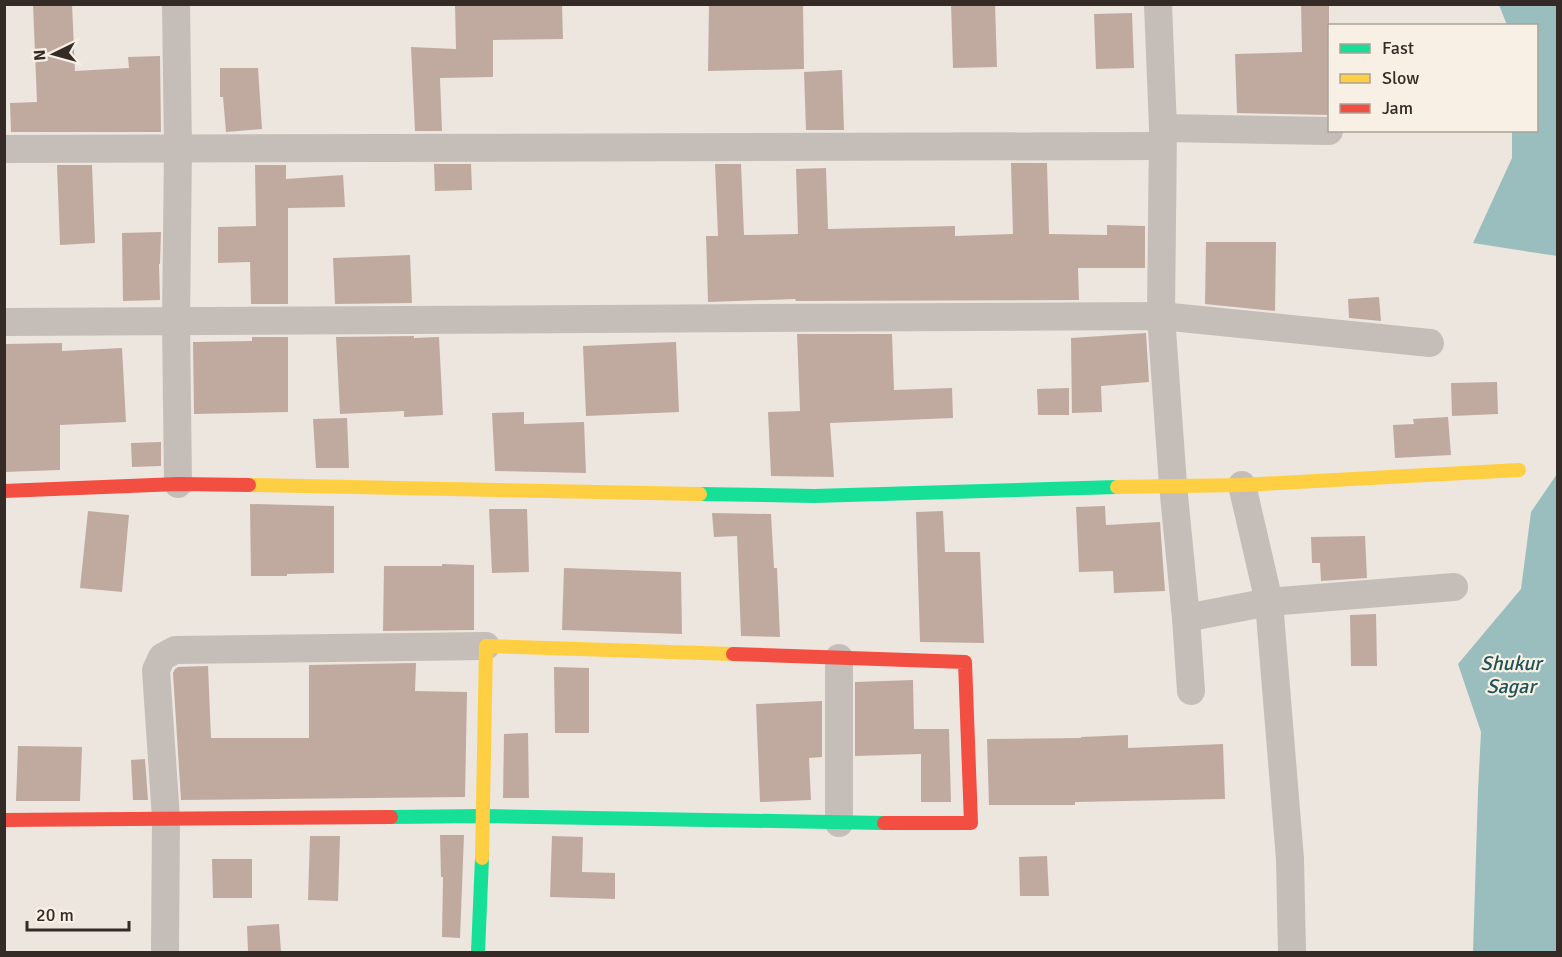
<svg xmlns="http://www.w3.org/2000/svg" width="1562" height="957" viewBox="0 0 1562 957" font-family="Signika,sans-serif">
	<rect width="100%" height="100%" fill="#ece6df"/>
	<g fill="#9abebd">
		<polygon points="1499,5 1557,5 1557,256 1473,243 1512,158 1512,131 1536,130 1536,26 1507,25"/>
		<polygon points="1557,474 1557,952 1473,952 1478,791 1481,732 1458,664 1521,589 1531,512"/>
	</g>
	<g fill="#c0aaa0">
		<polygon points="33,4 72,4 75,71 129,68 128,57 160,56 161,132 11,132 10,103 37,102"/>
		<polygon points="455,4 562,4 563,39 493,40 493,77 440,78 442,131 415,131 411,47 456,49"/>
		<polygon points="709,4 803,4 804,69 708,71"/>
		<polygon points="951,4 995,4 997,67 953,68"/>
		<polygon points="1301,4 1329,4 1329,115 1237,113 1235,54 1302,52"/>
		<polygon points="1132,13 1134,68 1096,69 1094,14"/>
		<polygon points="220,68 258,68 262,129 226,132 223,97 220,97"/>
		<polygon points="842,70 844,130 806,130 804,72"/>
		<polygon points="1011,163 1047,163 1049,234 1107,235 1107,225 1145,226 1145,268 1078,268 1079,300 796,301 795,299 708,302 706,236 718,236 715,164 741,164 744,235 798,234 796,169 826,168 828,229 955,226 955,236 1013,234"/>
		<polygon points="434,164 471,164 472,190 435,191"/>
		<polygon points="57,165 92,165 95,243 60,245"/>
		<polygon points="255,165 286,165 286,179 343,175 345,207 288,208 288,304 251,304 250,262 218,263 218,227 256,226"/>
		<polygon points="161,232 160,264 159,264 160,300 123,301 122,233"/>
		<polygon points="1206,242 1276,242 1275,311 1205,304"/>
		<polygon points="410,255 412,303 335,304 333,258"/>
		<polygon points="1379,297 1381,321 1349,318 1348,299"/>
		<polygon points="1146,333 1149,382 1101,386 1102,412 1072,413 1071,338"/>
		<polygon points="797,334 892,334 894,390 952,388 953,418 830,423 834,477 771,476 768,412 800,411"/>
		<polygon points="414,336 414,338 439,337 443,415 404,417 404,411 340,414 336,337"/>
		<polygon points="252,337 288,337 288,412 194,414 193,342 252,341"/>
		<polygon points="676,342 679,412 586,416 583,346"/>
		<polygon points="62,343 62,351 122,348 126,422 60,425 60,470 4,472 4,344"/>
		<polygon points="1497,382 1498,414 1452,416 1451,383"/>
		<polygon points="1069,388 1069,415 1038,415 1037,389"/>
		<polygon points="524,412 524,424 584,422 586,473 495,471 492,413"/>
		<polygon points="1448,417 1451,455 1395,458 1393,425 1414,424 1413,419"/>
		<polygon points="347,418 349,468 316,468 313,419"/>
		<polygon points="161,442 161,466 132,467 131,443"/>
		<polygon points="250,504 334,506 334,573 287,574 287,576 251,576"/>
		<polygon points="1105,506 1106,525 1160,522 1165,591 1114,593 1113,571 1079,572 1076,507"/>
		<polygon points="489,509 527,509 529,572 492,573"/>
		<polygon points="88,511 129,515 122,592 80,588"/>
		<polygon points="943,511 945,552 980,552 984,643 920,642 916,512"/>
		<polygon points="712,513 771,514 774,568 777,568 780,637 741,636 737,536 714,537"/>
		<polygon points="1365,536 1367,578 1321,581 1320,563 1312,563 1311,537"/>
		<polygon points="442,564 474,565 474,630 383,631 384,566 442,566"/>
		<polygon points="564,568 681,572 682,634 562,630"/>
		<polygon points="1376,614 1377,666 1351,666 1350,615"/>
		<polygon points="416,663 415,691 467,692 465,797 181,800 173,673 175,669 178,667 208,666 211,738 309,738 309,665"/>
		<polygon points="554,667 589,668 589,733 555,733"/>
		<polygon points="913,680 914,729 949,729 951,802 921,802 921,754 855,756 855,682"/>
		<polygon points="822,701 822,757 809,758 811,800 760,802 756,704"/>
		<polygon points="528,733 529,798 503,798 504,734"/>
		<polygon points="1128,735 1128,748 1223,744 1225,799 1075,802 1075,805 989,805 987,739 1081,738 1081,737"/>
		<polygon points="18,746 82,747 80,801 16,801"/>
		<polygon points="145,759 148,800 133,800 131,760"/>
		<polygon points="440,835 464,835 460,938 442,937 443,877 441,877"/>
		<polygon points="310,836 340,836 338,901 308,900"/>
		<polygon points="552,836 583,837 582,872 615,873 615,899 550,897"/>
		<polygon points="1047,856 1049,896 1020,896 1019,857"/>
		<polygon points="212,859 252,859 252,898 213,898"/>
		<polygon points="279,924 281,952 248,952 247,926"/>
	</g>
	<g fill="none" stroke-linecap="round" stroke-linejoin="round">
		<g stroke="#c5beb8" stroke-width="28">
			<polyline points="176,4 178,150 176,322 178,484"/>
			<polyline points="1158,4 1163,128 1161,316 1173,485 1186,618 1191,691"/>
			<polyline points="1163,128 1329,131"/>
			<polyline points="4,149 1162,146"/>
			<polyline points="4,322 1161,316 1430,343"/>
			<polyline points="1242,485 1269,602 1290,859 1292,952"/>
			<polyline points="1186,618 1269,602 1454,587"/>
			<polyline points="839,658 839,823"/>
			<polyline points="165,952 166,819 156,670 162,657 175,650 486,646"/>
		</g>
		<g stroke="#16e098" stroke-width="14">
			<polyline points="700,494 814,496 1117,487"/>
			<polyline points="391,817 484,816 884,823"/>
			<polyline points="478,952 482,858"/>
		</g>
		<g stroke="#ffcf43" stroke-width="14">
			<polyline points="249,485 700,494"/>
			<polyline points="1117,487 1242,485 1519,470"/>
			<polyline points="482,858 486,646 733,654"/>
		</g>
		<g stroke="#f24e42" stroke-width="14">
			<polyline points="4,491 178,484 249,485"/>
			<polyline points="733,654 965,662 971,823 884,823"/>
			<polyline points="4,820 391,817"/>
		</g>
	</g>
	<g text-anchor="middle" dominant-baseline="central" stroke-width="4.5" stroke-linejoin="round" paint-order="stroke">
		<g font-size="20" font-style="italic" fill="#1b5357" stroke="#f9f0e5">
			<text x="1511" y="663">Shukur<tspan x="1511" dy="23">Sagar</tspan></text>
		</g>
	</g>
	<rect width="1562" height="957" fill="none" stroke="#352b26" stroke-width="12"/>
	<rect x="1328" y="24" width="210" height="108" fill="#f9f0e5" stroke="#aba199" stroke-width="1.5"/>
	<rect x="1340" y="44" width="30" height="9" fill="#16e098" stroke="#aba199" stroke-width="1.5"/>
	<text x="1382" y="54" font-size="18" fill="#352b26">Fast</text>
	<rect x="1340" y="74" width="30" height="9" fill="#ffcf43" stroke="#aba199" stroke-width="1.5"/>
	<text x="1382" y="84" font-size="18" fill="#352b26">Slow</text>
	<rect x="1340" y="104" width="30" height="9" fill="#f24e42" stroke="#aba199" stroke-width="1.5"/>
	<text x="1382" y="114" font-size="18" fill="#352b26">Jam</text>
	<g transform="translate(54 54) rotate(265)" stroke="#f9f0e5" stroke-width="4.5" paint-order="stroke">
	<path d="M0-4.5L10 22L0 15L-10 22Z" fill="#352b26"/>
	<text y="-9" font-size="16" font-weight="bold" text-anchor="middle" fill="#352b26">N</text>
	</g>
	<path d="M27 921v9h102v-9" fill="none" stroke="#352b26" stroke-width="3"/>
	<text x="36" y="921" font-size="18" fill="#352b26" stroke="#f9f0e5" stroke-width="4.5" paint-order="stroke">20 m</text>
</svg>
